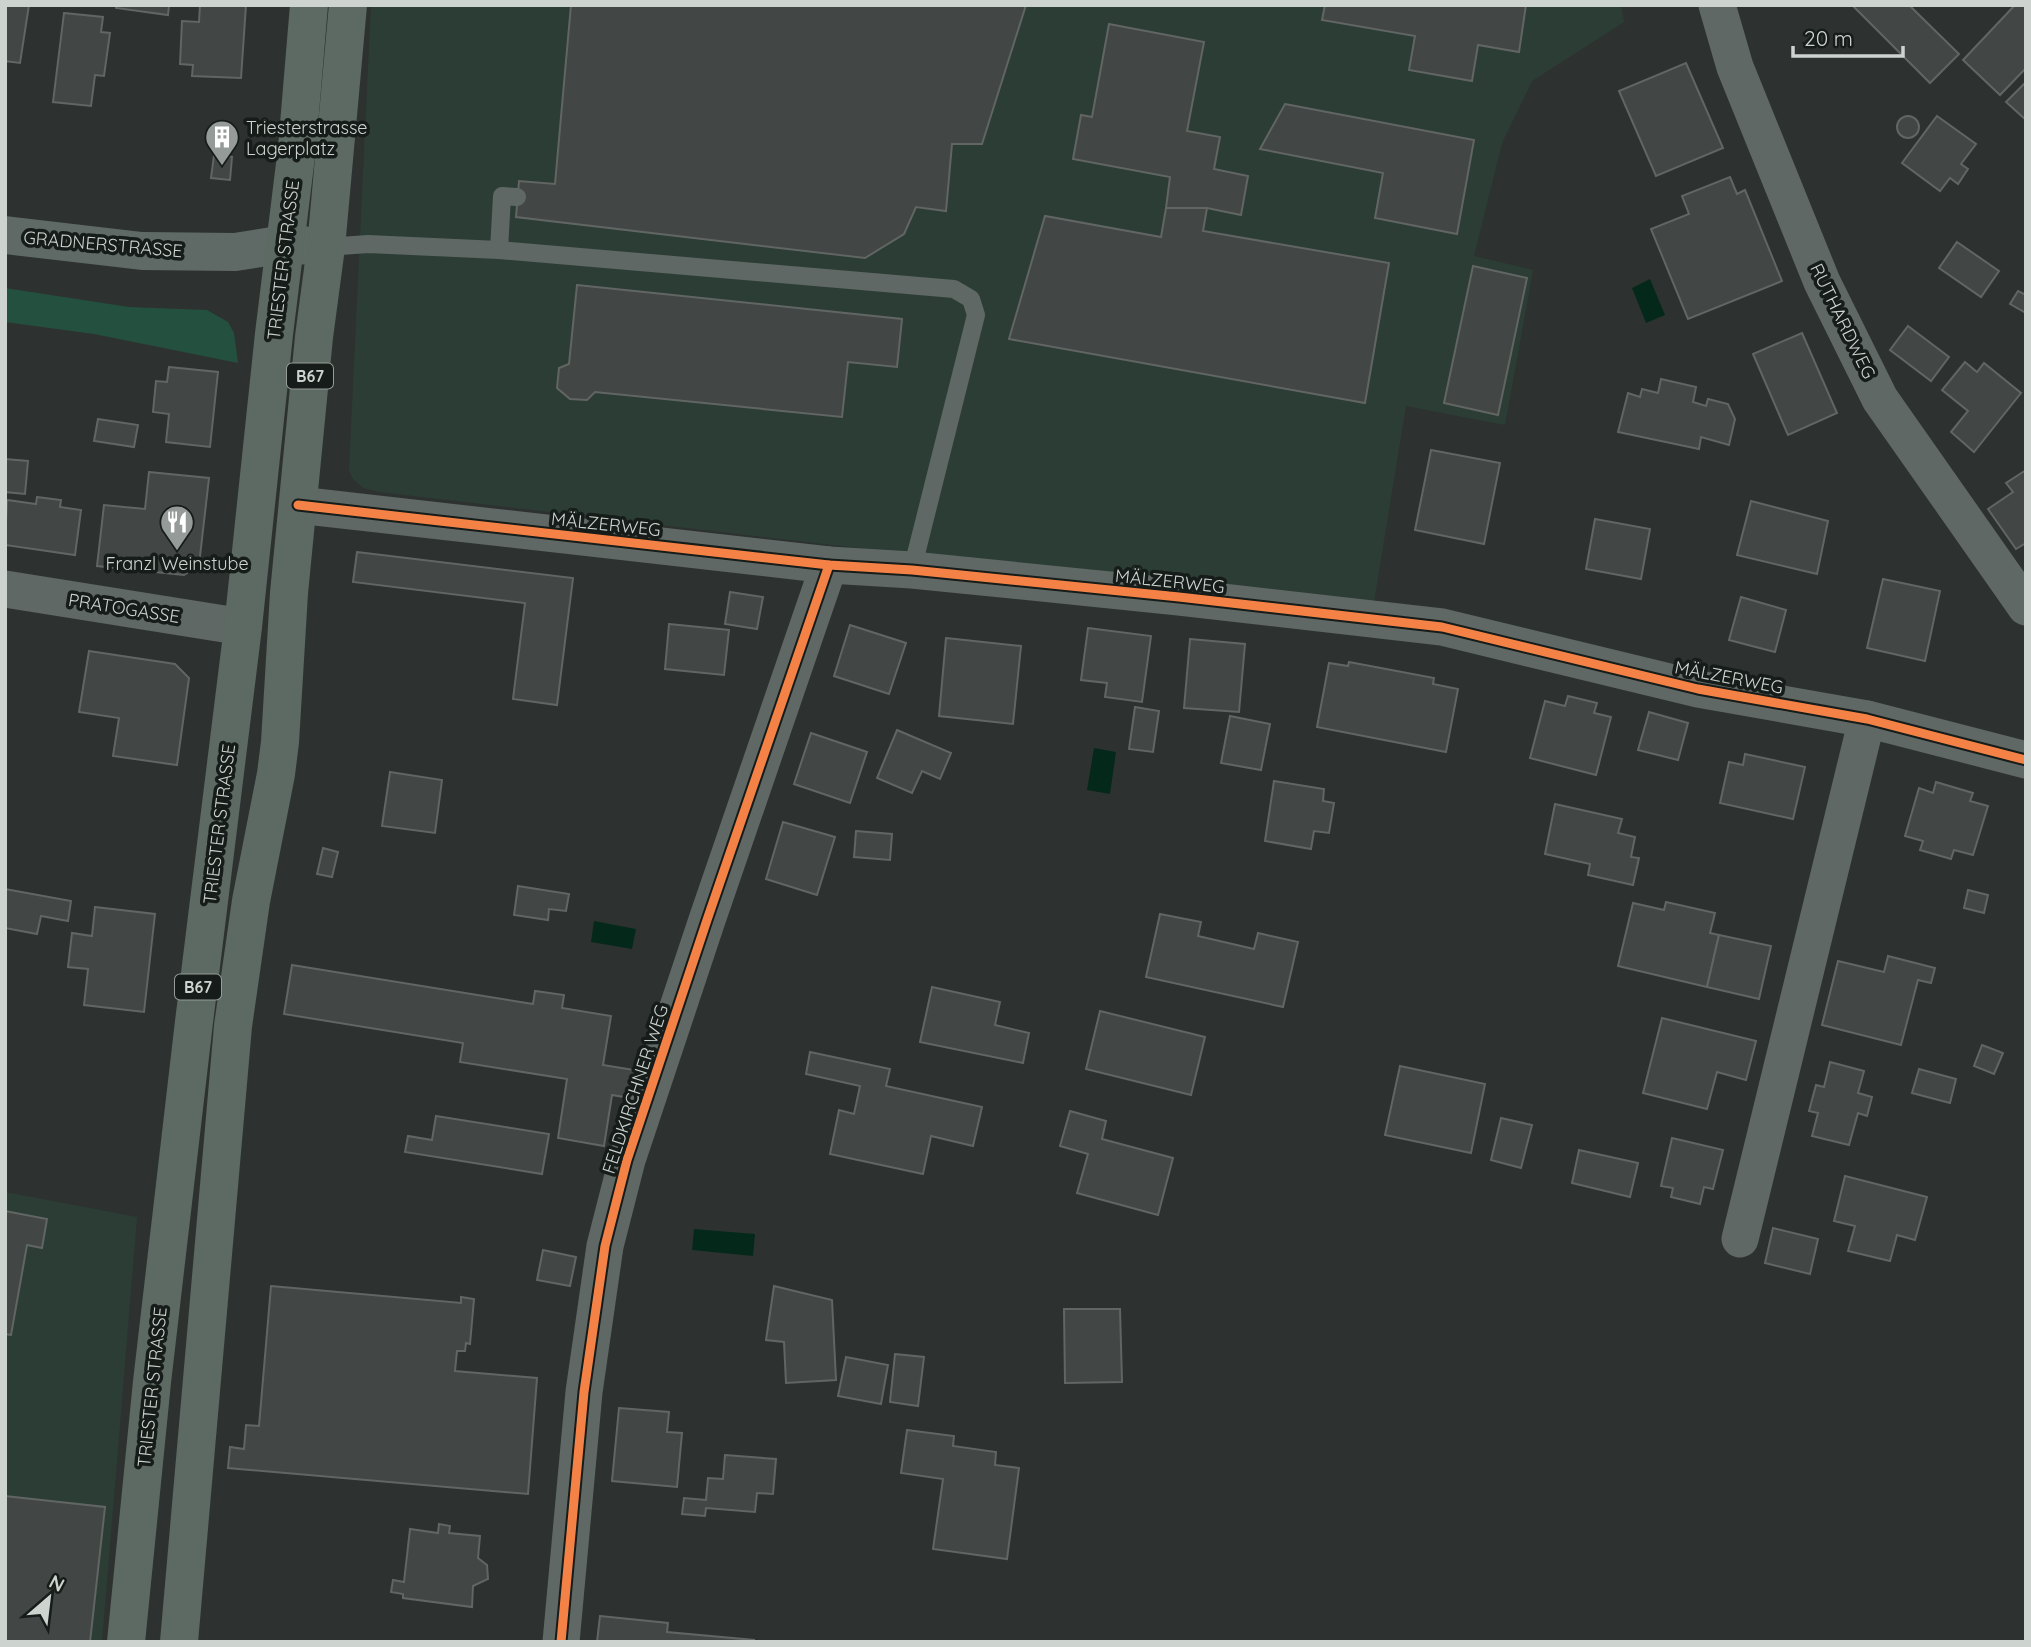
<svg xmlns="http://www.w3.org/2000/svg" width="2031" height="1647" viewBox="0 0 2031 1647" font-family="Quicksand,sans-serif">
	<rect width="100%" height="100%" fill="#2d3230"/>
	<g fill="#2c3d36">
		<polygon points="371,5 1621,5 1624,22 1532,81 1502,143 1474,256 1533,270 1505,425 1406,406 1373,608 379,492 363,488 353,479 349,471"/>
		<polygon points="5,1192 137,1217 102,1642 5,1642"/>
	</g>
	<polygon fill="#24503f" points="5,288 129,307 207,310 228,322 234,333 238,363 94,334 5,322"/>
	<g fill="#04291b">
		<polygon points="1650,279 1665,315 1646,323 1632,288"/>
		<polygon points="1094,748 1116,752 1110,794 1087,790"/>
		<polygon points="594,921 636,929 632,949 591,942"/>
		<polygon points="694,1229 755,1234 753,1256 692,1250"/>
	</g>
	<g fill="#424644" stroke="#616563" stroke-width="2">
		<polygon points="5,5 29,5 20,63 5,61"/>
		<polygon points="116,5 169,5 168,15 116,8"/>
		<polygon points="200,5 246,5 241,78 192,76 193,65 180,64 182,21 199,22"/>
		<polygon points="571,5 1026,5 982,144 952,144 946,211 916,207 904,234 865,258 516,217 519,181 555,184"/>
		<polygon points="1325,5 1526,5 1519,52 1478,45 1472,81 1409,70 1415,36 1322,20"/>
		<polygon points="1852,5 1909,5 1959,54 1930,83"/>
		<polygon points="2015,5 2026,5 2026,68 2000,95 1963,60"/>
		<polygon points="64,13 103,17 101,32 110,33 104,76 95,75 91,106 53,102"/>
		<polygon points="1109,24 1204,42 1187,131 1220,137 1214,169 1248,176 1241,215 1207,208 1166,208 1170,177 1073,159 1081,115 1092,117"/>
		<polygon points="1686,63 1723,148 1656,176 1619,91"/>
		<polygon points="2026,82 2026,120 2006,102"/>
		<polygon points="1285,104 1474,140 1457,234 1375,218 1383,173 1260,149"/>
		<circle cx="1908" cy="127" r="11"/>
		<polygon points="1937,116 1976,144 1961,164 1968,169 1958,184 1950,178 1940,191 1902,163"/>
		<polygon points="214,155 232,157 230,180 211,178"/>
		<polygon points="1730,177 1737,194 1745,190 1782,281 1688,319 1651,229 1689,214 1682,196"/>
		<polygon points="1166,208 1207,208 1203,231 1389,263 1365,403 1009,339 1045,216 1161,237"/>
		<polygon points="1957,242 1999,271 1981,297 1939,268"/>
		<polygon points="1473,266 1527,278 1498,415 1444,403"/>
		<polygon points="577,285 902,319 897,367 848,362 842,417 595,392 587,400 570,399 557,388 559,368 569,364"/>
		<polygon points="2018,291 2026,295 2026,313 2010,304"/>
		<polygon points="1908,326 1949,357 1931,381 1890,350"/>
		<polygon points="1802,333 1837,413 1788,435 1753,354"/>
		<polygon points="1965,362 1977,372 1984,363 2021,393 1974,452 1951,432 1968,411 1942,390"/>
		<polygon points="169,367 218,372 210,447 166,442 169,414 153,412 156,381 167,382"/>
		<polygon points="1661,379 1696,387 1693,402 1706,406 1708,399 1728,404 1735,419 1729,445 1701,437 1699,449 1618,432 1628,393 1640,397 1642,389 1658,393"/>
		<polygon points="98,419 138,425 134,447 94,441"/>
		<polygon points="1431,450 1500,463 1484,544 1415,530"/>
		<polygon points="5,459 28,461 25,494 5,492"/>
		<polygon points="2026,470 2026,543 2016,549 1988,509 2013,492 2006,483"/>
		<polygon points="149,472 209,478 199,565 184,575 97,566 104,505 145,509"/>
		<polygon points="37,497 61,500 60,507 81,510 75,555 5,545 7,500 36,504"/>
		<polygon points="1751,501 1828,521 1817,574 1737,555"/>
		<polygon points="1595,519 1650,529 1641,579 1586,569"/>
		<polygon points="357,552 573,578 557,705 513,699 525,603 353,582"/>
		<polygon points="1883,579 1940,591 1925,661 1867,648"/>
		<polygon points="730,592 763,597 757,629 725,624"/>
		<polygon points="1741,597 1786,610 1775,652 1729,640"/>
		<polygon points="669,624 729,630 724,675 665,669"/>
		<polygon points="850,625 906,643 889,694 834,676"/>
		<polygon points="1088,628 1151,636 1142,702 1105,697 1107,683 1081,680"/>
		<polygon points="946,638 1021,646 1013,724 939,716"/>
		<polygon points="1190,639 1245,644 1239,712 1184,708"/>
		<polygon points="89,651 175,664 189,678 177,765 113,756 119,718 79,712"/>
		<polygon points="1349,662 1434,678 1433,684 1458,689 1446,752 1317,727 1329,663 1348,666"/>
		<polygon points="1568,696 1597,703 1594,713 1611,717 1596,775 1530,758 1545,701 1565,706"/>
		<polygon points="1135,707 1159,711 1153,752 1129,749"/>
		<polygon points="1649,712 1688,723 1678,760 1638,750"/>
		<polygon points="1230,716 1270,724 1261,770 1221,763"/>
		<polygon points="897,730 951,753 940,779 922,771 912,793 877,778"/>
		<polygon points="811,733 867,752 850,803 794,784"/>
		<polygon points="1745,754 1805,767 1793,819 1720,803 1729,762 1743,765"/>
		<polygon points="390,772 442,780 435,833 382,826"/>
		<polygon points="1274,781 1324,789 1323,801 1334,803 1329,833 1314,831 1311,849 1265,841"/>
		<polygon points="1936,782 1973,793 1970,801 1988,806 1973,855 1954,850 1951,859 1920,850 1923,841 1905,836 1919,788 1933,793"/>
		<polygon points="1555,804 1622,819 1618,833 1635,837 1631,857 1639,858 1633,885 1588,875 1590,864 1545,854"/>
		<polygon points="783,822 835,837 817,895 766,879"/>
		<polygon points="856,831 892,834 890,860 854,857"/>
		<polygon points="323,848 338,852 332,877 317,874"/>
		<polygon points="518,886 569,894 566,911 549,909 548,920 514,915"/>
		<polygon points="5,889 71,901 68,921 41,916 37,934 5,928"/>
		<polygon points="1968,890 1988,895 1984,913 1964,908"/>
		<polygon points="1666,902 1715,913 1710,933 1719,935 1707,987 1618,966 1633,903 1664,910"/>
		<polygon points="95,907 155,914 144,1012 84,1005 88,969 68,967 72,933 92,936"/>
		<polygon points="1160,914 1201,922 1198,936 1254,949 1258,933 1298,942 1283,1007 1146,977"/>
		<polygon points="1719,935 1771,946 1759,999 1707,987"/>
		<polygon points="1888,956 1935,968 1931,983 1918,980 1901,1045 1822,1025 1838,961 1884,972"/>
		<polygon points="292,965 533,1004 535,991 564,995 562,1008 611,1016 603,1065 634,1070 630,1098 612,1095 604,1146 558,1138 567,1079 460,1062 463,1043 284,1014"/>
		<polygon points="932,987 1000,1002 995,1025 1029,1033 1023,1063 920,1042"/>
		<polygon points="1100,1011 1205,1037 1191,1095 1086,1069"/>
		<polygon points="1662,1018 1756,1041 1746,1080 1717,1072 1707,1109 1643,1093"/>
		<polygon points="1982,1045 2003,1053 1994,1074 1974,1066"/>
		<polygon points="810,1052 890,1069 886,1086 982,1107 973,1146 931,1136 923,1174 830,1154 839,1110 854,1114 860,1086 806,1074"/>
		<polygon points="1830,1062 1864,1071 1858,1093 1872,1097 1867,1116 1858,1113 1849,1145 1812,1136 1818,1113 1809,1111 1816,1085 1824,1087"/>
		<polygon points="1400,1066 1485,1084 1471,1153 1385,1135"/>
		<polygon points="1919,1069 1956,1079 1950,1103 1912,1093"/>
		<polygon points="1070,1111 1106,1121 1102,1139 1173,1158 1158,1215 1077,1193 1088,1154 1060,1146"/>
		<polygon points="436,1116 549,1134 542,1174 405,1152 408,1136 432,1140"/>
		<polygon points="1501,1118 1532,1125 1521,1168 1491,1160"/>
		<polygon points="1672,1138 1723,1150 1713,1189 1704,1187 1700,1204 1671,1197 1673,1188 1661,1186"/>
		<polygon points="1579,1150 1638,1163 1630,1197 1572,1183"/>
		<polygon points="1845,1176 1927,1197 1915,1240 1897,1235 1890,1261 1848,1251 1855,1226 1834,1221"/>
		<polygon points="5,1211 47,1219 42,1248 27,1245 11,1335 5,1334"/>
		<polygon points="1773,1228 1818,1239 1810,1274 1765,1263"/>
		<polygon points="543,1250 576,1257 570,1286 537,1280"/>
		<polygon points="271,1286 461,1303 461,1297 474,1299 470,1344 466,1343 465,1351 457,1351 455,1371 537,1378 528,1494 228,1468 230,1447 244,1449 246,1425 259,1426"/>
		<polygon points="774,1286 832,1300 836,1380 786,1383 784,1342 766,1340"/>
		<polygon points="1064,1309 1120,1309 1122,1382 1065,1383"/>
		<polygon points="895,1354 924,1357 918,1406 890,1402"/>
		<polygon points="846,1357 888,1365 881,1404 838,1396"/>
		<polygon points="619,1408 669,1412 667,1432 682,1433 677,1487 612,1481"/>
		<polygon points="907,1430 954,1436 953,1446 996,1452 995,1465 1019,1468 1007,1559 933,1549 943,1479 901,1473"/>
		<polygon points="725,1455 776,1459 773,1494 757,1493 755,1512 706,1508 705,1516 682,1514 684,1498 706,1500 708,1478 723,1479"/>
		<polygon points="5,1496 105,1507 90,1642 5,1642"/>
		<polygon points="439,1524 450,1526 449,1533 480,1536 478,1558 487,1565 488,1579 473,1586 472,1607 403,1598 403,1594 391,1592 393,1580 404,1582 410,1529 438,1533"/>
		<polygon points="600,1616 668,1623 667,1632 754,1640 754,1642 597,1642"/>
	</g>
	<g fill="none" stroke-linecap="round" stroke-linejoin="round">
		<g stroke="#5f6864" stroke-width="18">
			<polyline points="326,247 368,244 499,250 954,289 971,299 976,315 912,570"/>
			<polyline points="499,250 502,196 517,197"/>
		</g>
		<g stroke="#5f6864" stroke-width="37">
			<polyline points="1717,5 1735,67 1822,282 1880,399 2026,607"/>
			<polyline points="298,505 829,565 912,570 1179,597 1442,627 1698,689 1867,719 2026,760"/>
			<polyline points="5,589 243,627"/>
			<polyline points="1740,1239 1867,719"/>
			<polyline points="561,1642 584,1392 605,1246 627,1160 707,920 829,565"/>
		</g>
		<polyline stroke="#5f6a66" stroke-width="38" points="5,235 142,251 235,252 285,244 326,247"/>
		<g stroke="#5d6963" stroke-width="38">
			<polyline points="126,1642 152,1382 194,1022 243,627 274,334 297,148 309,5"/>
			<polyline points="179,1642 233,1026 251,901 276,774 280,742 289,593 314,337 326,247 348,5"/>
		</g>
		<g stroke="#161c19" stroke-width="13">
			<g id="cycleway">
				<polyline points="298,505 829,565 912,570 1179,597 1442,627 1698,689 1867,719 2026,760"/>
				<polyline points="561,1642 584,1392 605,1246 627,1160 707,920 829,565"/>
			</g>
		</g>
		<use href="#cycleway" stroke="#f48246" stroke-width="9"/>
	</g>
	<defs>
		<g id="building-pin" transform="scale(1.75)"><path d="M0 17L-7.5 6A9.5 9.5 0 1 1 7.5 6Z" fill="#959b98" stroke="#161c19"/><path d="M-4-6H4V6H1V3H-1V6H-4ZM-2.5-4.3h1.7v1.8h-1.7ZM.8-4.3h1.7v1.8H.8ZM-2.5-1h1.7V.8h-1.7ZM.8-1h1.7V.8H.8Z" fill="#fff"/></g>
		<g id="restaurant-pin" transform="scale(1.75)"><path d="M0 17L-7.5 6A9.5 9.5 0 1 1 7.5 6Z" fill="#959b98" stroke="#161c19"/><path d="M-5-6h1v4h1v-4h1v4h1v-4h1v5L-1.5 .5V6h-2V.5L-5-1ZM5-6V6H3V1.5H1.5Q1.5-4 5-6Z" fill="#fff"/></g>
	</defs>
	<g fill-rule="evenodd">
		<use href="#building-pin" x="222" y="137"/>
		<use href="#restaurant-pin" x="177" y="522"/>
	</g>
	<g text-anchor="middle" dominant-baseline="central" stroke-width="7" stroke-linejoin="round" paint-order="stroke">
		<g fill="#161c19" stroke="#969d99" stroke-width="2">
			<rect x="287" y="363.5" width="46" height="25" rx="5"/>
			<rect x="175" y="974.5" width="46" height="25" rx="5"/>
		</g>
		<g font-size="16" font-weight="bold" fill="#cdd4d0">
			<text x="310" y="376">B67</text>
			<text x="198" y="987">B67</text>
		</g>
		<g font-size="18" fill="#cdd4d0" stroke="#161c19" text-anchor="start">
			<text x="246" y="127">Triesterstrasse<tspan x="246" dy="21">Lagerplatz</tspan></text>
			<text x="177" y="563" text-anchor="middle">Franzl Weinstube</text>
		</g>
		<g font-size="18" fill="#cdd4d0" stroke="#161c19">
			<text transform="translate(103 244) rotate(5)">GRADNERSTRASSE</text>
			<text transform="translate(283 260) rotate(-83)">TRIESTER STRASSE</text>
			<text transform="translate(1843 321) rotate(64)">RUTHARDWEG</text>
			<text transform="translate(606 524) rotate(6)">MÄLZERWEG</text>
			<text transform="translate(1170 581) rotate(6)">MÄLZERWEG</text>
			<text transform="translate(124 608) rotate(9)">PRATOGASSE</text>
			<text transform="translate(1729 677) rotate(11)">MÄLZERWEG</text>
			<text transform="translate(219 824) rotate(-83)">TRIESTER STRASSE</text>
			<text transform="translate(635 1089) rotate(-72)">FELDKIRCHNER WEG</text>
			<text transform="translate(152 1387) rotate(-84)">TRIESTER STRASSE</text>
		</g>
	</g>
	<rect width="2031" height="1647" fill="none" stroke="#cdd4d0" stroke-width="14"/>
	<g transform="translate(49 1598) rotate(28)" stroke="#161c19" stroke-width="5" paint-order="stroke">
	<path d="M0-5L12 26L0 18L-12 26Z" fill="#cdd4d0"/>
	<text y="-10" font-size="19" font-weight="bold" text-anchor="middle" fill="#cdd4d0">N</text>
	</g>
	<path d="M1793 46v10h110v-10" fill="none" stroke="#cdd4d0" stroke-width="3.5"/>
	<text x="1804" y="46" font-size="21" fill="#cdd4d0" stroke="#161c19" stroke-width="5" paint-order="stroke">20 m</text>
</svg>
